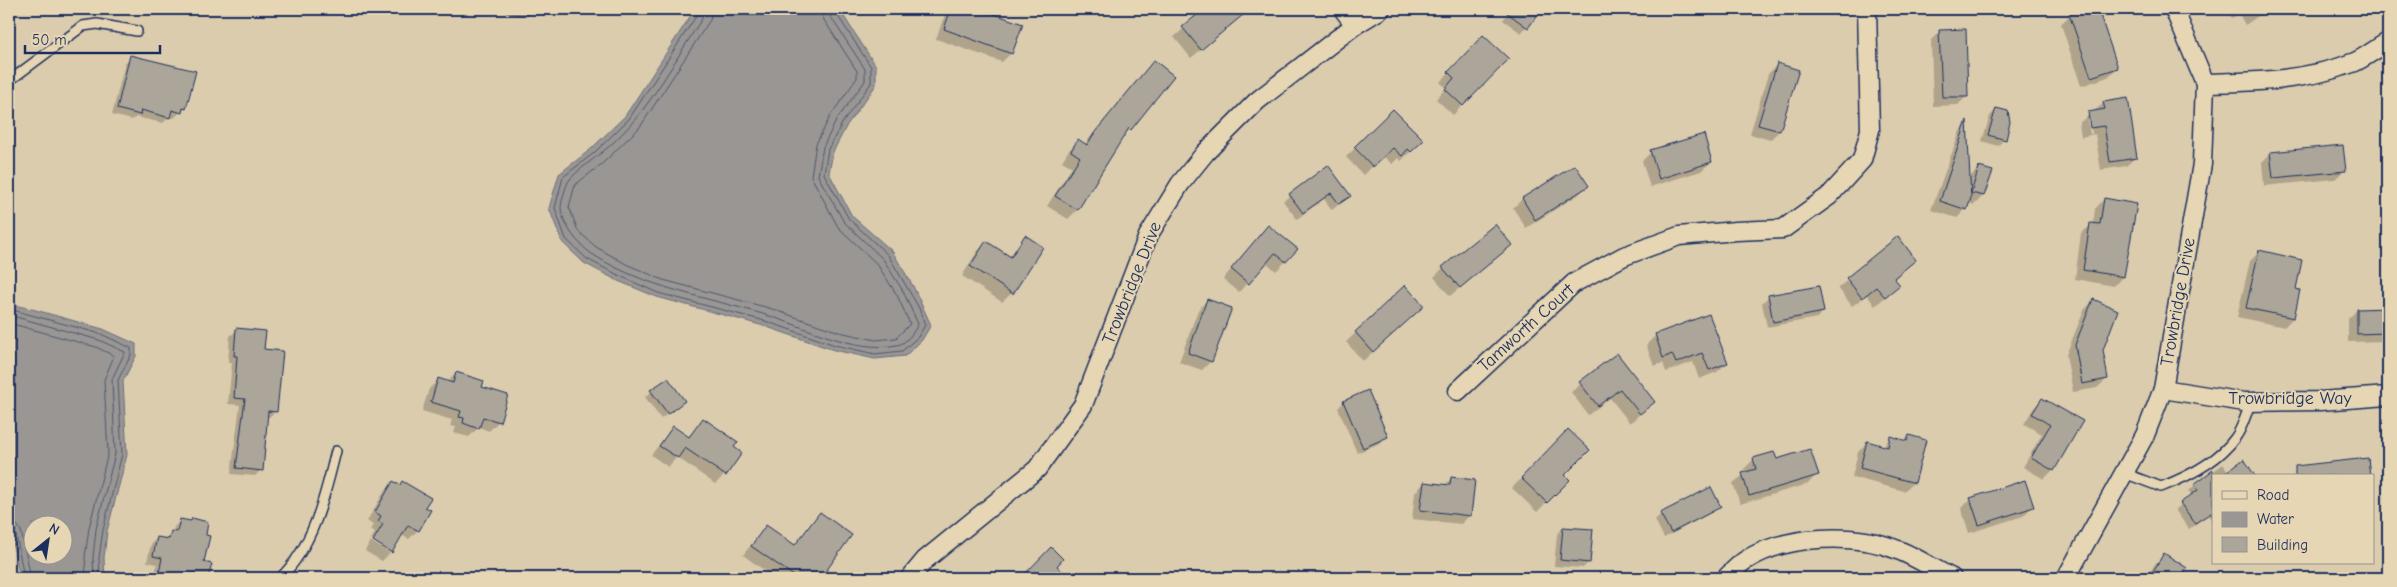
<svg xmlns="http://www.w3.org/2000/svg" width="2397" height="587" viewBox="0 0 2397 587" font-family="'Comic Neue',sans-serif">
	<rect width="100%" height="100%" fill="#dbccae"/>
	<filter id="ink" filterUnits="userSpaceOnUse"><feTurbulence type="fractalNoise" baseFrequency=".02" numOctaves="2"/><feDisplacementMap in="SourceGraphic" scale="10" xChannelSelector="R" yChannelSelector="G"/><feConvolveMatrix kernelMatrix="1 2 1 2 8 2 1 2 1" color-interpolation-filters="sRGB"/></filter>
	<g filter="url(#ink)">
		<g fill="#999693" stroke="#676d7e" fill-rule="evenodd">
			<path d="M499,9H539C528,19 510,14 499,9Z"/>
			<polygon points="695,9 839,9 876,66 876,85 847,125 833,152 829,173 852,216 892,251 913,286 931,325 922,340 905,356 875,359 834,350 764,326 657,297 618,281 584,263 562,242 549,208 559,174 591,149 625,116"/>
			<path d="M9,304L32,309L103,329L136,344V356L123,381L127,455L107,531L104,558L105,578H20L9,527ZM32,524H62V554H32Z"/>
		</g>
		<g fill="#0003" fill-rule="evenodd">
			<polygon points="947,9 976,9 1021,25 1011,53 1002,62 936,39"/>
			<polygon points="1206,9 1249,9 1191,58 1174,37"/>
			<polygon points="1511,9 1541,9 1521,33 1503,20"/>
			<polygon points="2088,9 2097,9 2117,68 2108,77 2081,86 2061,24 2070,15"/>
			<polygon points="2226,9 2269,9 2245,25 2239,14 2232,18"/>
			<polygon points="1940,31 1967,96 1958,105 1933,106 1931,40"/>
			<polygon points="1474,46 1507,59 1453,115 1436,99 1446,88 1440,82"/>
			<polygon points="131,57 185,108 174,118 169,117 163,123 136,117 132,120 112,115 125,63"/>
			<polygon points="1154,62 1130,129 1121,138 1077,210 1068,219 1047,206 1072,167 1062,161 1069,150 1078,141 1084,145"/>
			<polygon points="1777,65 1797,71 1779,131 1770,140 1750,134 1768,74"/>
			<path d="M2104,103L2136,157L2126,166L2101,170L2095,134L2081,137L2079,123ZM2087,119H2090L2092,134H2090Z"/>
			<polygon points="1393,110 1422,140 1401,161 1398,158 1392,164 1383,156 1363,175 1346,157"/>
			<polygon points="1996,110 2004,139 1998,146 1982,141 1990,116"/>
			<polygon points="1968,123 1969,178 1979,168 1983,196 1974,205 1968,203 1966,209 1957,218 1931,210 1960,131"/>
			<polygon points="1651,152 1711,162 1701,171 1650,187 1642,161"/>
			<polygon points="2271,153 2345,170 2335,179 2264,186 2262,162"/>
			<polygon points="1575,166 1587,186 1578,195 1526,228 1513,208 1522,199"/>
			<polygon points="1328,167 1349,196 1332,210 1324,199 1297,219 1283,201"/>
			<polygon points="2104,199 2123,276 2114,286 2075,279 2081,233 2093,224 2095,209"/>
			<polygon points="1268,226 1271,248 1270,250 1285,262 1276,271 1266,262 1239,292 1223,279"/>
			<polygon points="1025,237 1012,293 1002,302 962,276 977,252 986,242 1009,257"/>
			<polygon points="1898,238 1915,260 1894,279 1899,285 1875,306 1867,295 1852,306 1838,288"/>
			<polygon points="1510,245 1450,296 1434,277 1443,268"/>
			<polygon points="2259,252 2295,290 2293,318 2284,327 2237,317 2250,261"/>
			<polygon points="1405,287 1413,315 1363,361 1346,342"/>
			<polygon points="1768,297 1823,312 1817,318 1767,327 1762,303"/>
			<polygon points="1207,300 1211,361 1202,370 1179,362 1198,310"/>
			<polygon points="2093,301 2107,379 2097,388 2073,392 2066,355 2084,310"/>
			<polygon points="2388,309 2388,341 2348,342 2348,319 2357,310"/>
			<polygon points="1709,315 1727,363 1717,372 1699,379 1693,362 1666,372 1663,363 1654,366 1646,345 1656,335"/>
			<polygon points="237,330 263,350 276,411 269,417 266,417 261,470 255,476 231,474 240,405 228,404 232,362 228,362 230,336"/>
			<polygon points="1617,355 1653,402 1630,423 1610,398 1588,415 1571,392"/>
			<polygon points="456,373 481,388 499,421 489,431 479,427 469,437 454,433 456,427 450,426 452,420 422,411 429,389 438,380 447,383"/>
			<polygon points="668,379 684,401 661,419 645,397"/>
			<polygon points="2042,399 2081,422 2053,470 2044,479 2023,467 2042,434 2024,424 2033,409"/>
			<polygon points="1344,402 1386,437 1380,443 1357,453 1338,408"/>
			<polygon points="703,420 732,448 725,475 715,484 677,457 668,467 651,455 673,427 688,437"/>
			<polygon points="1568,431 1564,475 1566,483 1537,512 1512,488"/>
			<polygon points="1909,436 1914,482 1904,491 1852,477 1858,452 1867,443 1882,447 1891,437 1904,441"/>
			<polygon points="1754,459 1776,461 1817,474 1808,484 1740,504 1733,483 1746,473 1744,469"/>
			<polygon points="2388,462 2388,491 2385,491 2385,466"/>
			<polygon points="2223,464 2228,471 2253,476 2213,476 2213,522 2208,515 2189,529 2175,510 2192,496 2189,491 2195,485"/>
			<polygon points="1451,478 1470,515 1461,524 1412,519 1415,493 1424,483 1444,486"/>
			<polygon points="393,483 424,507 418,530 409,539 401,535 390,553 390,550 371,539 375,533 370,530 373,525 367,521 384,492"/>
			<polygon points="1970,499 2032,507 2023,516 1969,533 1961,508"/>
			<polygon points="1720,506 1713,512 1664,538 1655,520 1661,514"/>
			<polygon points="820,513 850,535 820,578 775,578 743,555 766,526 794,546"/>
			<polygon points="192,519 202,563 210,565 207,578 154,578 157,564 147,562 151,544 157,538 165,540 173,532 174,527 180,521 190,522"/>
			<polygon points="1563,528 1589,562 1583,568 1554,566 1557,534"/>
			<polygon points="370,541 390,553 382,561 365,551"/>
			<polygon points="2164,555 2186,569 2180,578 2146,578 2155,564"/>
		</g>
		<g fill="none" stroke-linecap="round" stroke-linejoin="round">
			<g stroke="#4d5873" stroke-width="1">
				<polyline points="699,9 698,13 629,119 594,153 563,177 555,208 566,239 587,259 620,276 658,293 765,321 835,345 875,354 902,351 918,337 925,325 919,308 888,255 849,219 824,174 828,149 843,122 871,83 871,67 836,13 835,9"/>
				<path d="M705,9L703,17C676,58 652,106 616,140C602,154 583,165 570,179C566,184 561,202 561,208C563,226 578,244 592,254C644,288 707,297 766,315C807,327 854,353 897,345C906,344 914,332 918,324L903,291L883,259L844,222L818,176L823,147L837,119L865,81V69L830,16L829,9"/>
				<polyline points="712,9 710,20 640,127 603,163 575,185 569,207 578,231 596,247 626,264 663,280 769,308 839,332 876,340 896,338 910,324 897,295 877,264 838,227 811,176 816,144 831,115 857,78 857,71 824,20 821,9"/>
				<polyline points="9,309 101,334 131,348 131,355 118,380 122,454 103,530 99,558 100,578"/>
				<polyline points="9,315 99,340 125,352 112,379 115,454 96,529 93,557 94,578"/>
				<polyline points="9,323 96,347 114,356 104,380 108,453 89,528 85,557 86,578"/>
				<polyline points="9,524 17,525 21,531 31,578"/>
				<polyline points="9,530 16,534 24,578"/>
			</g>
		</g>
		<g fill="#aba59a" stroke="#1b2f5e">
			<polygon points="951,9 980,9 1023,24 1012,54 944,29"/>
			<polygon points="1204,9 1250,9 1201,50 1182,27"/>
			<polygon points="1502,9 1542,9 1528,28"/>
			<polygon points="2084,9 2098,9 2118,68 2091,77 2069,14"/>
			<polygon points="1966,29 1968,97 1942,97 1939,30"/>
			<polygon points="1483,35 1509,59 1463,106 1445,89 1454,78 1448,72"/>
			<polygon points="130,55 196,71 186,109 183,108 182,113 172,110 170,118 141,110 140,115 117,109"/>
			<polygon points="1154,60 1174,76 1131,130 1129,128 1078,210 1055,196 1080,157 1071,151 1078,139 1087,145 1095,132"/>
			<polygon points="1777,63 1799,70 1780,131 1758,125"/>
			<polygon points="2128,98 2137,158 2110,162 2104,126 2090,128 2088,112 2105,109 2103,102"/>
			<polygon points="1996,108 2008,111 2010,122 2006,140 1988,135"/>
			<polygon points="1393,109 1424,140 1411,152 1408,149 1402,156 1393,148 1373,167 1354,147"/>
			<polygon points="1967,120 1971,198 1967,210 1940,201"/>
			<polygon points="1704,134 1712,162 1659,179 1650,150"/>
			<polygon points="2343,145 2346,171 2273,178 2270,152"/>
			<polygon points="1328,165 1351,196 1339,204 1331,193 1303,213 1289,194"/>
			<polygon points="1575,165 1589,186 1535,220 1522,198"/>
			<polygon points="1979,167 1993,171 1984,196 1971,193"/>
			<polygon points="2104,198 2137,204 2124,277 2083,270 2090,223 2100,224"/>
			<polygon points="1495,224 1512,245 1460,288 1442,267"/>
			<polygon points="1268,225 1298,249 1286,262 1275,253 1249,284 1231,269"/>
			<polygon points="1025,235 1043,247 1013,294 970,266 986,241 1011,257"/>
			<polygon points="1898,236 1916,260 1894,278 1900,285 1885,297 1876,287 1862,298 1846,278"/>
			<polygon points="2259,250 2302,260 2296,289 2300,290 2294,318 2246,308"/>
			<polygon points="1405,285 1424,306 1373,352 1355,332"/>
			<polygon points="1819,286 1824,312 1773,322 1768,295"/>
			<polygon points="1207,299 1232,308 1212,362 1188,353"/>
			<polygon points="2093,299 2118,310 2103,350 2108,379 2082,384 2075,345"/>
			<polygon points="2388,308 2388,333 2357,334 2357,309"/>
			<polygon points="1709,314 1728,363 1709,370 1702,353 1676,363 1672,354 1663,358 1655,334"/>
			<polygon points="236,328 266,331 264,349 283,351 277,412 268,411 263,471 236,468 245,399 234,398 237,356 234,356"/>
			<polygon points="1617,353 1655,402 1640,414 1620,389 1598,406 1579,382"/>
			<polygon points="456,372 484,381 482,387 508,395 500,422 483,417 479,429 463,423 464,418 459,417 461,411 431,402 438,378 453,383"/>
			<polygon points="668,378 685,401 668,414 650,390"/>
			<polygon points="1368,390 1388,437 1363,448 1343,401"/>
			<polygon points="2042,398 2083,421 2054,471 2031,458 2050,425 2032,414"/>
			<polygon points="703,418 738,442 734,447 742,453 726,476 685,448 678,458 659,446 673,426 689,437"/>
			<polygon points="1568,429 1590,450 1565,475 1570,480 1547,503 1521,478"/>
			<polygon points="1909,435 1926,440 1915,483 1860,468 1867,441 1888,447 1890,436 1907,441"/>
			<polygon points="1810,449 1819,475 1749,496 1742,473 1756,469 1753,458 1774,452 1777,459"/>
			<polygon points="2368,458 2370,476 2295,476 2295,466"/>
			<polygon points="2244,459 2255,476 2220,476"/>
			<polygon points="2213,470 2213,516 2211,513 2195,523 2180,503 2198,490 2194,484"/>
			<polygon points="1451,477 1475,480 1471,516 1420,510 1424,482 1450,485"/>
			<polygon points="2025,480 2034,507 1979,525 1970,498"/>
			<polygon points="393,481 400,485 402,481 431,498 425,507 431,510 419,531 408,525 392,553 373,541 383,524 378,521 381,516 375,512"/>
			<polygon points="1711,487 1721,507 1671,533 1660,513"/>
			<polygon points="820,512 852,535 821,578 797,578 751,546 766,525 795,545"/>
			<polygon points="192,518 208,522 206,535 210,536 204,562 212,564 208,578 158,578 162,558 153,556 157,537 169,539 171,531 177,532 180,519 191,521"/>
			<polygon points="1563,527 1593,529 1590,563 1560,560"/>
			<polygon points="1051,547 1063,559 1057,566 1069,578 1021,578"/>
			<polygon points="2164,553 2187,568 2181,578 2149,578"/>
		</g>
		<g fill="none" stroke-linecap="round" stroke-linejoin="round">
			<g stroke="#1b2f5e" stroke-width="12">
				<g id="service">
					<polyline points="9,81 83,26 97,24 137,31"/>
					<path d="M2124,473L2161,487C2187,477 2218,462 2235,438C2243,428 2246,413 2251,402"/>
					<path d="M280,578C314,546 325,495 336,451"/>
				</g>
			</g>
			<g stroke="#1b2f5e" stroke-width="21">
				<g id="minor">
					<polyline points="1343,9 1355,25"/>
					<path d="M2205,83C2256,82 2306,81 2355,62C2366,57 2377,48 2388,42"/>
					<polyline points="2163,389 2244,402 2320,401 2388,396"/>
					<polyline points="1458,391 1574,283 1624,256 1679,236 1736,231 1783,229 1829,196 1862,160 1870,130 1867,9"/>
					<polyline points="910,578 925,560 1037,469 1083,405 1148,236 1180,184 1205,153 1257,101 1355,25 1381,9"/>
					<path d="M1726,578C1732,572 1739,564 1746,560C1786,535 1854,532 1898,550C1916,557 1934,569 1952,578"/>
					<polyline points="2066,578 2145,435 2163,389 2202,164 2205,83 2174,9"/>
				</g>
			</g>
			<use href="#service" stroke="#e7d6b3" stroke-width="9"/>
			<use href="#minor" stroke="#e7d6b3" stroke-width="18"/>
		</g>
	</g>
	<g text-anchor="middle" dominant-baseline="central" stroke-width="4" stroke-linejoin="round" paint-order="stroke">
		<g font-size="18" fill="#1b2f5e" stroke="#e7d6b3">
			<text transform="translate(1132 283) rotate(-68)">Trowbridge Drive</text>
			<text transform="translate(2178 302) rotate(-80)">Trowbridge Drive</text>
			<text transform="translate(1526 328) rotate(-42)">Tamworth Court</text>
			<text x="2290" y="398">Trowbridge Way</text>
		</g>
	</g>
	<rect width="2397" height="587" fill="none" stroke="#e7d6b3" stroke-width="30"/>
	<rect x="15" y="15" width="2367" height="557" fill="none" stroke="#1b2f5e" stroke-width="2" filter="url(#ink)"/>
	<rect x="2212" y="474" width="162" height="90" fill="#e7d6b3" stroke="#959391"/>
	<rect x="2222" y="491" width="25" height="8" fill="#e7d6b3" stroke="#959391"/>
	<text x="2257" y="500" font-size="15" fill="#1b2f5e">Road</text>
	<rect x="2222" y="512" width="25" height="15" fill="#999693" stroke="#959391"/>
	<text x="2257" y="524" font-size="15" fill="#1b2f5e">Water</text>
	<rect x="2222" y="537" width="25" height="15" fill="#aba59a" stroke="#959391"/>
	<text x="2257" y="550" font-size="15" fill="#1b2f5e">Building</text>
	<g transform="translate(48 540) rotate(30)"><circle r="24" fill="#e7d6b3" stroke="#959391"/>
	<path d="M0-4L9 19L0 12L-9 19Z" fill="#1b2f5e"/>
	<text y="-8" font-size="14" font-weight="bold" text-anchor="middle" fill="#1b2f5e">N</text>
	</g>
	<path d="M25 45v8h135v-8" fill="none" stroke="#1b2f5e" stroke-width="2.5"/>
	<text x="32" y="45" font-size="15" fill="#1b2f5e" stroke="#e7d6b3" stroke-width="4" paint-order="stroke">50 m</text>
</svg>
